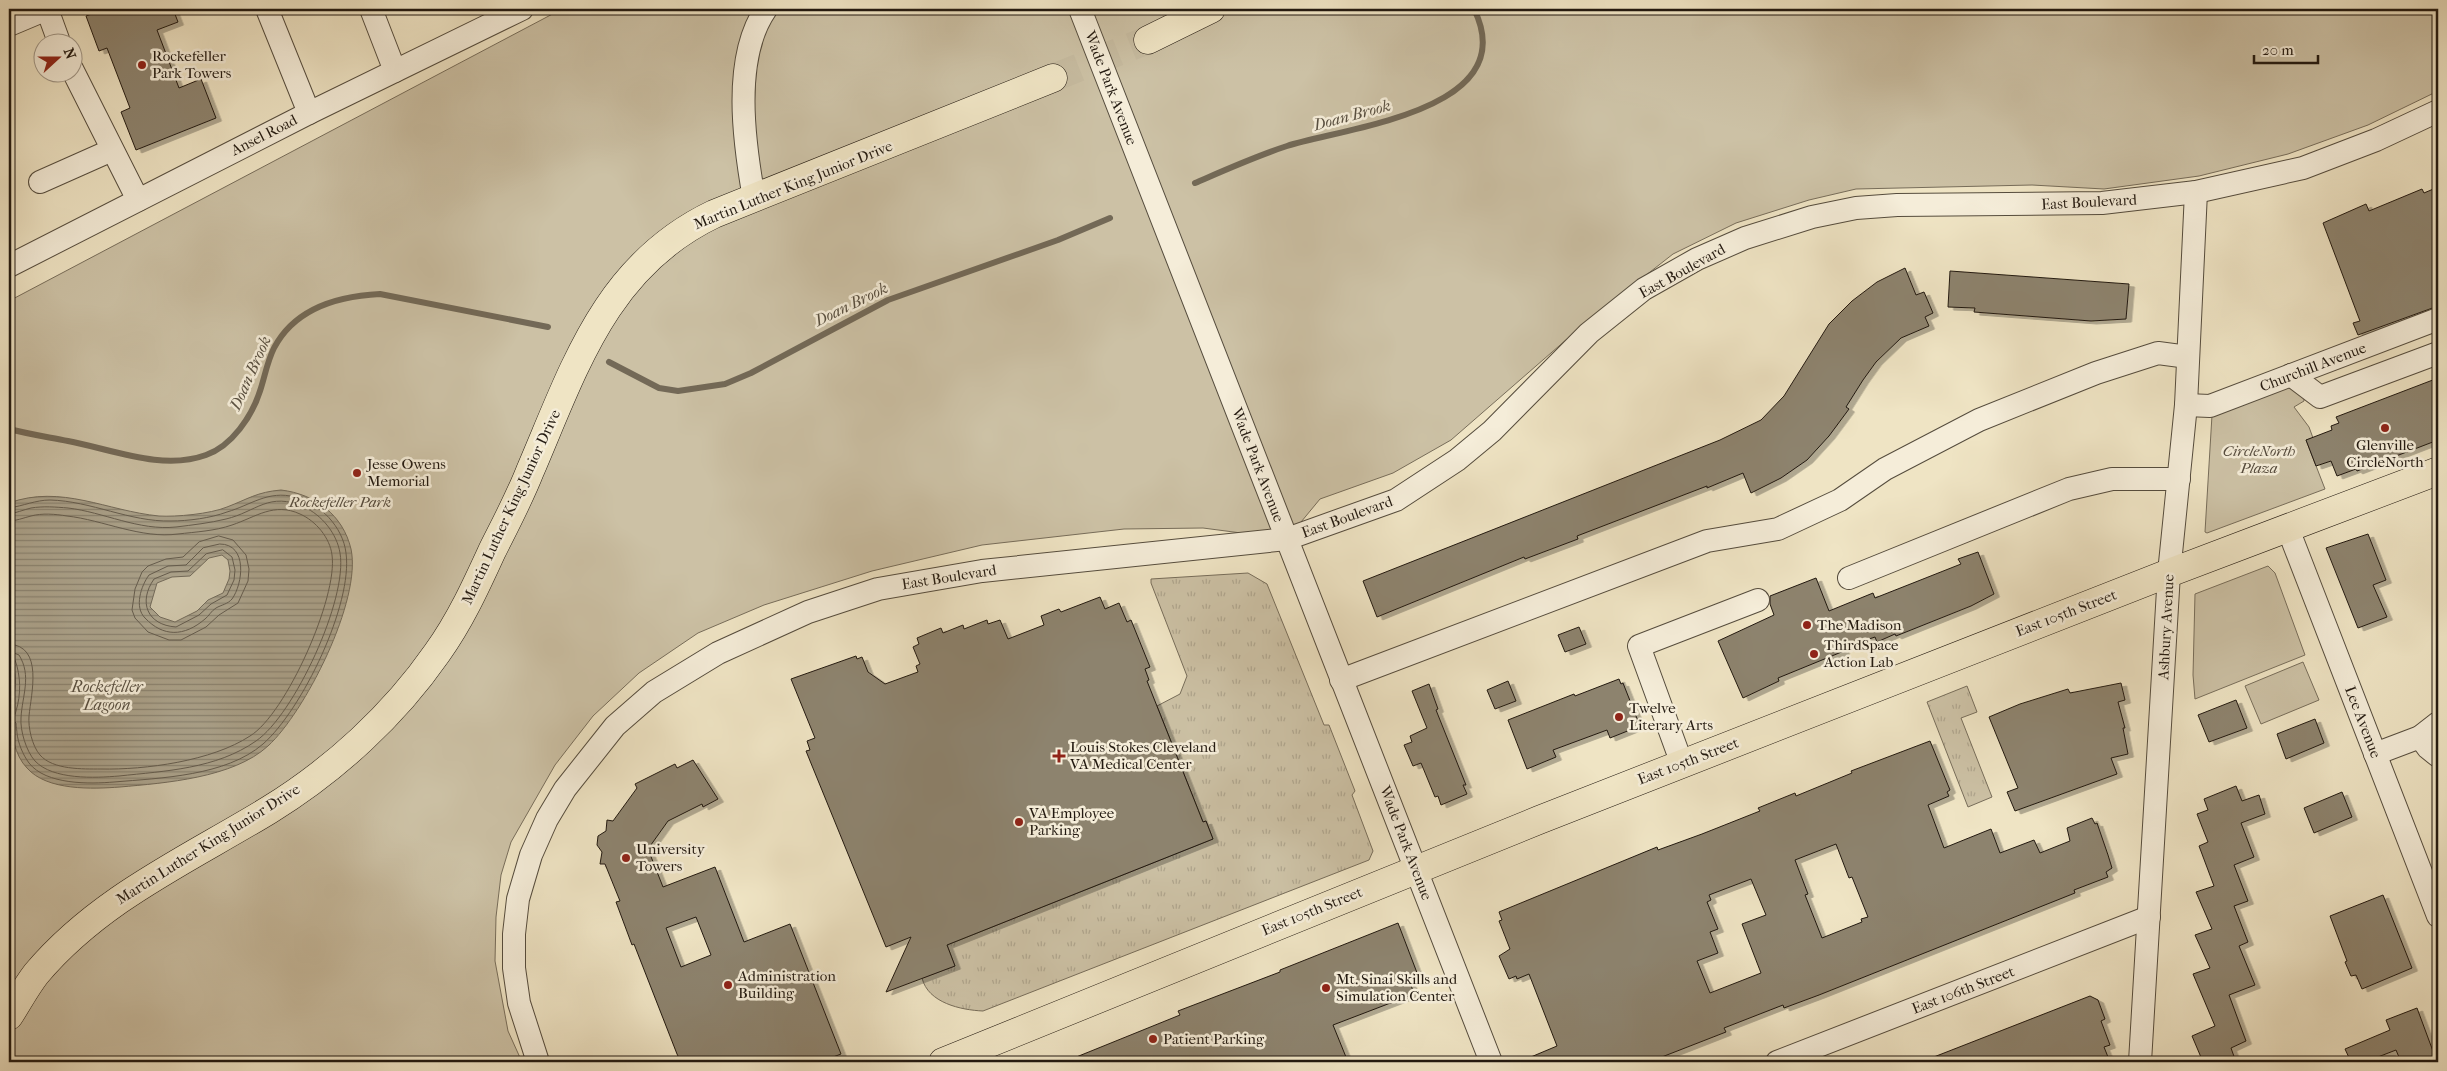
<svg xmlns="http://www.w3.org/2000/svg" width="2447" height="1071" viewBox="0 0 2447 1071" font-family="'IM FELL French Canon',serif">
	<defs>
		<pattern id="grass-tufts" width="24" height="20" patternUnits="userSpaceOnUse" patternTransform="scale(1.25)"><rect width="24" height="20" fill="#ccc1a5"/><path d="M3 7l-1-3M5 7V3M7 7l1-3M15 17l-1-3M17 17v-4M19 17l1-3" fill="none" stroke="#afa58d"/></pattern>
		<pattern id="water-rules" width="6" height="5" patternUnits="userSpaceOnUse" patternTransform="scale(1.25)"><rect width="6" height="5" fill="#a99f87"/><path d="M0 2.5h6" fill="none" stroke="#89816d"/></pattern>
		<filter id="shadow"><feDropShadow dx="5.5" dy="3" stdDeviation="0" flood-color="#0004"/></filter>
	</defs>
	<rect width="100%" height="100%" fill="#efe4c4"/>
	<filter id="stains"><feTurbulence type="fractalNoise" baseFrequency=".004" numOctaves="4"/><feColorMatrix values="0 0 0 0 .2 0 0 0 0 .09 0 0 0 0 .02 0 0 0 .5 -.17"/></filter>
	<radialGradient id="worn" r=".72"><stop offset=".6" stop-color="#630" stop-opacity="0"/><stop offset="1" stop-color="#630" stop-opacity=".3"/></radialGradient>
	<g fill="url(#grass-tufts)" stroke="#776d5a">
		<path d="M1248,573L1267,584L1324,725H1329L1355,791L1352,795L1373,851L1369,860L983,1011C961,1010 928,1003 922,978L955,966L947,945L1213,839L1206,821L1203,822L1157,706L1180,694L1187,676L1151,583V579Z"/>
		<polygon points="1967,686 1977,712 1961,718 1992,797 1968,807 1927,702"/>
	</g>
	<g fill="#ccc1a5" stroke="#776d5a">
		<polygon points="562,9 2438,9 2438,91 2368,125 2288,154 2199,176 2104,189 2032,185 1856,189 1809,200 1736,223 1673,254 1590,319 1451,440 1393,473 1320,499 1287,539 1203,528 1124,529 982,545 872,571 764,605 698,633 639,673 593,716 555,765 511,842 501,875 496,917 495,961 508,1031 522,1062 9,1062 9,301"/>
		<polygon points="2289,387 2304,398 2304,401 2294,407 2309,427 2313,438 2306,440 2325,489 2207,533 2205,532 2212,415"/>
		<polygon points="2268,566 2275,573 2305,655 2195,699 2193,675 2195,594"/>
		<polygon points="2303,662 2319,700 2261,724 2245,686"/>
	</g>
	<path fill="url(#water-rules)" stroke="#736957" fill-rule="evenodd" d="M281,490C315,494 343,515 351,549C362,600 305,712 268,746C233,778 165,783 120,787C93,789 47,791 27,768C15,756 10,732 11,715C12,701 17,688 15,674C14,668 11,662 9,656V503C61,484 107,511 159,516C176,517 210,514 227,507C248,499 257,492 281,490ZM222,555L228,560L230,571L229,579L223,593L208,600L197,611L175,622L160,617L150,607L157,583L172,577L190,576L209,558Z"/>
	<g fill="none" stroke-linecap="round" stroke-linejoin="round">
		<g stroke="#665c4c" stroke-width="1">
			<path d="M9,508C23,506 36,500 50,500C91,501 130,522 171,521C188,521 211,518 227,512C251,505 268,490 295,497C320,503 343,527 346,553C353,604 302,710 263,744C226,776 161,778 114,782C90,784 46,785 29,763C23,755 18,743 17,733C17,732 16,725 16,723C15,722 14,721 13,720C13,719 16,712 16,711C21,695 21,676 15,660L9,658"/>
			<path d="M9,514C16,513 23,510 31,508C43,506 56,507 68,508C103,512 139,531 176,527C192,525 210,523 226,519C256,512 269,491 304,507C322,515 337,534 340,553C348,599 294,715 256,741C216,769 165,771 119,776C95,778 53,780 35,761C26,751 20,730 21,718C22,696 32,676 19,655L9,651"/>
			<path d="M9,521C16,521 23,518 31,516C42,513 55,514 67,516C103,520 141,539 178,534C195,532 215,531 232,525C256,517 274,502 300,514C316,521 330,538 332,555C338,597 286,714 250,736C212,761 145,770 101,769C83,769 53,770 40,755C32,746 28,727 29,716C31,694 44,646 9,644"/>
			<polygon points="219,536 233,540 246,555 249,569 248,581 238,603 219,615 206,627 181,640 169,640 148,632 135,618 132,610 135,589 142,572 148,566 166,559 183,557 199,542"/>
			<path d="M220,544C248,544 243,584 232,599C228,604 221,605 216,608C211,611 209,616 205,619C184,637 163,637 145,618C134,607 141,586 149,575L168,566L186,565L203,548Z"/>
			<path d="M223,550L232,557L235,570L234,580L227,595L211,604L199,615L176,627C147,625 138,602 154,579L171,572L188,571L206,554Z"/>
		</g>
		<g stroke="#736957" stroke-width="6">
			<path d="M1195,183C1225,170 1256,156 1287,146C1346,127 1524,111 1474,9"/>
			<polyline points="609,362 659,388 678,391 725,384 751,373 888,300 1058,240 1110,218"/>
			<path d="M9,429C28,434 48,437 68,441C111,449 162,471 206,455C232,446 252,416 260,391C265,376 267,362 274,348C295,308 339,296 380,294L548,327"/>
		</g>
	</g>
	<g fill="#8d836e" stroke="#221910" fill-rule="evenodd" filter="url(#shadow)">
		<polygon points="105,9 173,9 178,22 157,30 179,88 201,79 216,118 136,150 121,112 130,108 107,48 99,51 86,16"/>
		<polygon points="2438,187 2438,306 2358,335 2353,323 2360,321 2323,223 2366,204 2369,211 2422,189 2424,193"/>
		<polygon points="1905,268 1916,295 1924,292 1933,313 1925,317 1929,326 1901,338 1876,362 1863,380 1846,407 1849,409 1829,436 1807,460 1781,478 1751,493 1743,473 1707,488 1707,486 1577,536 1578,539 1525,559 1524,557 1377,617 1363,581 1720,440 1761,420 1784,396 1829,324 1852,301 1877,282"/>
		<polygon points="1950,271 2129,284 2126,319 2091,321 1974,312 1975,308 1948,307"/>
		<polygon points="2438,378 2438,440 2357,471 2356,469 2337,476 2331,461 2316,466 2306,440 2332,430 2331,426 2339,423 2336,417"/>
		<polygon points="2368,534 2386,580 2373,585 2387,617 2358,628 2326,548"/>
		<polygon points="1978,552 1994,594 1971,606 1896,636 1895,634 1877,642 1875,637 1843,648 1844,651 1778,678 1779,681 1743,698 1718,641 1774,615 1770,604 1770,596 1816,578 1829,611 1873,593 1875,598 1913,583 1961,564 1958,559"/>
		<polygon points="1100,597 1105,609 1119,603 1127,622 1131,620 1150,667 1145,669 1149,680 1147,681 1203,822 1206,821 1213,839 947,945 955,966 886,992 911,937 886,947 806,751 810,750 807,741 815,738 791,679 856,656 857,659 862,657 868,672 885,684 918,672 916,666 920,664 913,647 919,644 917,638 941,628 943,633 963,625 964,629 987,620 988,624 1000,620 1008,639 1044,625 1041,616 1059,609 1061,612"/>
		<polygon points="1579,627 1586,644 1565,652 1558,635"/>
		<polygon points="1619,679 1621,684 1623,683 1640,726 1610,738 1607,730 1553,750 1556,757 1527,769 1508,720 1574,694 1575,696"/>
		<polygon points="1508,681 1516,701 1495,709 1487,690"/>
		<polygon points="2121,683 2125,700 2118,702 2125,728 2123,728 2128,754 2111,758 2117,774 2015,811 2007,792 2018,788 1989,717 2020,704 2068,689 2070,693"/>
		<polygon points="1429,684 1438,709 1436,710 1466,785 1463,785 1467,794 1441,805 1438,796 1435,797 1421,763 1413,766 1404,745 1412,742 1410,736 1427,728 1412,691"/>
		<polygon points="2236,700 2247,728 2209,742 2198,715"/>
		<polygon points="2315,719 2324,743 2286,759 2277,734"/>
		<path d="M1930,741L1950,790L1947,792L1949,796L1928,805L1944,848L1991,829L2000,853L2034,840L2040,853L2070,841L2067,828L2092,818L2095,824L2097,823L2108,855L2112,868L2106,872L2108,877L2074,890L2075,893L1819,995L1784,1008L1783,1005L1724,1028L1726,1032L1649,1062H1519L1557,1046L1529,974L1517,979L1516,976L1509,979L1499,956L1510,949L1499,921L1502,920L1499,912L1657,847L1658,850L1702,834L1760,811L1758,808L1795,793L1796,796L1852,773L1851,771ZM1836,844L1849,878L1852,877L1868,917L1861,919L1862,922L1822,938L1805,895L1808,894L1795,860ZM1751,879L1766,915L1742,924L1761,973L1710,993L1697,961L1718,953L1710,932L1718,929L1707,902L1711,900L1709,895Z"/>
		<path d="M693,760L718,799L703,807L702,804L668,821L648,849L663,887L715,867L744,942L790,924L841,1054L820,1062H681L677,1054L634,944L632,945L616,902L620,901L605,864H600L602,852L597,845L598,836L606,831L607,820L613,821L637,788L635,784L675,764L677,768ZM696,917L711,955L681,967L666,928Z"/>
		<polygon points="2236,786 2242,801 2259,795 2265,814 2241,823 2254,857 2234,865 2248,901 2234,906 2248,942 2239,946 2255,985 2229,995 2246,1041 2231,1048 2236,1062 2203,1062 2192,1036 2215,1026 2193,974 2210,968 2195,935 2212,929 2196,892 2214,886 2199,846 2208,842 2197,814 2208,810 2204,799"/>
		<polygon points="2342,792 2352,817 2314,833 2304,808"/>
		<polygon points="2383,895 2412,968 2362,989 2356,975 2351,976 2345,962 2347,961 2330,916"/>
		<polygon points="1398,923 1419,978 1410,982 1414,994 1333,1025 1348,1062 1064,1062 1180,1015 1178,1011 1280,972 1280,970"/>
		<polygon points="2090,996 2098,1000 2105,1019 2101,1021 2110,1045 2104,1047 2110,1062 1921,1062"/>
		<polygon points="2417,1008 2437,1062 2401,1062 2396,1050 2365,1062 2351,1062 2345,1049 2390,1030 2386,1020"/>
	</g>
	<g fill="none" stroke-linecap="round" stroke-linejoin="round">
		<polyline stroke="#c6bba0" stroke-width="28" stroke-dasharray="28 14" stroke-linecap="butt" points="1053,78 1148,40"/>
		<g stroke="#554c3d" stroke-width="24">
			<g id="minor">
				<polyline points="267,9 309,113"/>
				<polyline points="371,9 395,71"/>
				<polyline points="1080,9 1491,1062"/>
				<polyline points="9,25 47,9 59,42"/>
				<polyline points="72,69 138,200"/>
				<polyline points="40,182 112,150"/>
				<path d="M754,198C744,142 732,58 766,9"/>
				<polyline points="9,266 309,113 522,9"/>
				<polyline points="2291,375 2320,397 2438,353"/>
				<polyline points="2186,405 2210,406 2438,319"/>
				<polyline points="2288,529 2438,916"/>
				<polyline points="1849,578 2069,489 2112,479 2179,479"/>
				<polyline points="1341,680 1707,541 1778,529 1840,500 1885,469 1979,420 2096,373 2158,353 2188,357"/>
				<polyline points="2420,737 2428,748 2438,756"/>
				<polyline points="2375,754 2420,737 2438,723"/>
				<polyline points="1682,764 1639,646 1758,600"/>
				<polyline points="538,1062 519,1003 514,968 514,934 518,899 531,855 547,819 565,789 615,726 654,692 718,653 808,612 878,589 982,571 1287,539 1396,500 1457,460 1492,431 1589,333 1644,289 1697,259 1745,238 1812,217 1856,208 1897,205 2102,203 2196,192 2303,168 2376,140 2438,111"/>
				<polyline points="1777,1062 2149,917"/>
				<polyline points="2140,1062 2169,573 2186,405 2196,192"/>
			</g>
		</g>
		<g stroke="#221910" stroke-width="29">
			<g id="major">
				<polyline points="1148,40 1211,9"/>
				<path d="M9,1016C18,1002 26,987 36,974C99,899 187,860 269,810C334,770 394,715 437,653C460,621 476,586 492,551C505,525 519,499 530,471C574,369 605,266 714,214L1053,78"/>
				<polyline points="943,1062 1539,820 2169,573 2438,471"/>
			</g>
		</g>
		<use href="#minor" stroke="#f5edd9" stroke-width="22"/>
		<use href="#major" stroke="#efe4c4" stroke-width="28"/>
	</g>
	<g fill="#8f2418" stroke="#f5edd9" stroke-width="2">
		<circle cx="142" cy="65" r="5"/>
		<circle cx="2385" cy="428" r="5"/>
		<circle cx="357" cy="473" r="5"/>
		<circle cx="1807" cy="625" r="5"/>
		<circle cx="1814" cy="654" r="5"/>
		<circle cx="1619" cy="717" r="5"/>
		<path d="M1056.5 748.5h5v5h5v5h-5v5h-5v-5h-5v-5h5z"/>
		<circle cx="1019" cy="822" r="5"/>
		<circle cx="626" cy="858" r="5"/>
		<circle cx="728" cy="985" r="5"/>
		<circle cx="1326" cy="988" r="5"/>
		<circle cx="1153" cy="1039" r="5"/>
	</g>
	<g text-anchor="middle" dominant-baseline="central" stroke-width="5" stroke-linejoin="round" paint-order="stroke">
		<g font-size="15" fill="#221910" stroke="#f5edd9" text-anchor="start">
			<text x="152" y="56">Rockefeller<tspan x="152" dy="17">Park Towers</tspan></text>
			<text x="2385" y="445" text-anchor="middle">Glenville<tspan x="2385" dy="17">CircleNorth</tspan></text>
			<text x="367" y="464">Jesse Owens<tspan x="367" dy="17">Memorial</tspan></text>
			<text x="1817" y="625">The Madison</text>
			<text x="1824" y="645">ThirdSpace<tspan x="1824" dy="17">Action Lab</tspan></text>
			<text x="1629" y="708">Twelve<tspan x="1629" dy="17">Literary Arts</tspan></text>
			<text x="1070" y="747">Louis Stokes Cleveland<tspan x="1070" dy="17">VA Medical Center</tspan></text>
			<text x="1029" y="813">VA Employee<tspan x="1029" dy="17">Parking</tspan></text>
			<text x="636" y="849">University<tspan x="636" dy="17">Towers</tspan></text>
			<text x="738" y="976">Administration<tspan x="738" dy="17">Building</tspan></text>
			<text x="1336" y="979">Mt. Sinai Skills and<tspan x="1336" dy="17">Simulation Center</tspan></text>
			<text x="1163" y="1039">Patient Parking</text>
		</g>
		<g font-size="15" fill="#221910" stroke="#f5edd9">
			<text transform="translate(1111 88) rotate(69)">Wade Park Avenue</text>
			<text transform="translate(264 135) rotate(-27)">Ansel Road</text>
			<text transform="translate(793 185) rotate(-22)">Martin Luther King Junior Drive</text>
			<text transform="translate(2089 202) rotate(-3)">East Boulevard</text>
			<text transform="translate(1682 271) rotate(-29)">East Boulevard</text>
			<text transform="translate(2313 367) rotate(-21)">Churchill Avenue</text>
			<text transform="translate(1258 465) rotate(69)">Wade Park Avenue</text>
			<text transform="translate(511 507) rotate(-65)">Martin Luther King Junior Drive</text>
			<text transform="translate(1347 517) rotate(-20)">East Boulevard</text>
			<text transform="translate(949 577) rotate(-9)">East Boulevard</text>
			<text transform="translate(2066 613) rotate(-21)">East 105th Street</text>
			<text transform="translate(2166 627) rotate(-87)">Ashbury Avenue</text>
			<text transform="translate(2363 722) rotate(69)">Lee Avenue</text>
			<text transform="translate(1688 761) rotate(-21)">East 105th Street</text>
			<text transform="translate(1406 843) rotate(69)">Wade Park Avenue</text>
			<text transform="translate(208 844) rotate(-32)">Martin Luther King Junior Drive</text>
			<text transform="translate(1312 911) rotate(-22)">East 105th Street</text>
			<text transform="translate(1963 990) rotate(-21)">East 106th Street</text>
		</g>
		<g font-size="15" font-style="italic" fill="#554b3d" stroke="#f5edd9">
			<text x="2259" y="451">CircleNorth<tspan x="2259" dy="17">Plaza</tspan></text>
			<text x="340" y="502">Rockefeller Park</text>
		</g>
		<g font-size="16" font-style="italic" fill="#584f40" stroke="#f5edd9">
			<text transform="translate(1352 115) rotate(-15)">Doan Brook</text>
			<text transform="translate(851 304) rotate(-26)">Doan Brook</text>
			<text transform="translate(250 373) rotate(-66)">Doan Brook</text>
			<text x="107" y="686">Rockefeller<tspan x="107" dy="18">Lagoon</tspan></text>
		</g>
	</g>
	<rect width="2447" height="1071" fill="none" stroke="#efe4c4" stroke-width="30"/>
	<rect x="10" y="10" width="2427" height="1051" fill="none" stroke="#221910" stroke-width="2.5"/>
	<rect x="15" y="15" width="2417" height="1041" fill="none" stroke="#221910"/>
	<g transform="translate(58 58) rotate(69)"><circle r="24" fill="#f5edd9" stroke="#a19889"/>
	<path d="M0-4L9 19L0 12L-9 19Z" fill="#8f2418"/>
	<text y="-8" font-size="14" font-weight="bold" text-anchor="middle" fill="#221910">N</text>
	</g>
	<path d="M2254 55v8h64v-8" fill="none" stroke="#221910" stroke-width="2.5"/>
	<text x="2262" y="55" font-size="15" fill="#221910" stroke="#f5edd9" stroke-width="4" paint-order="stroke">20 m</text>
	<rect width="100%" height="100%" filter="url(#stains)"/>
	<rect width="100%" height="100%" fill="url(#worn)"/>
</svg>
